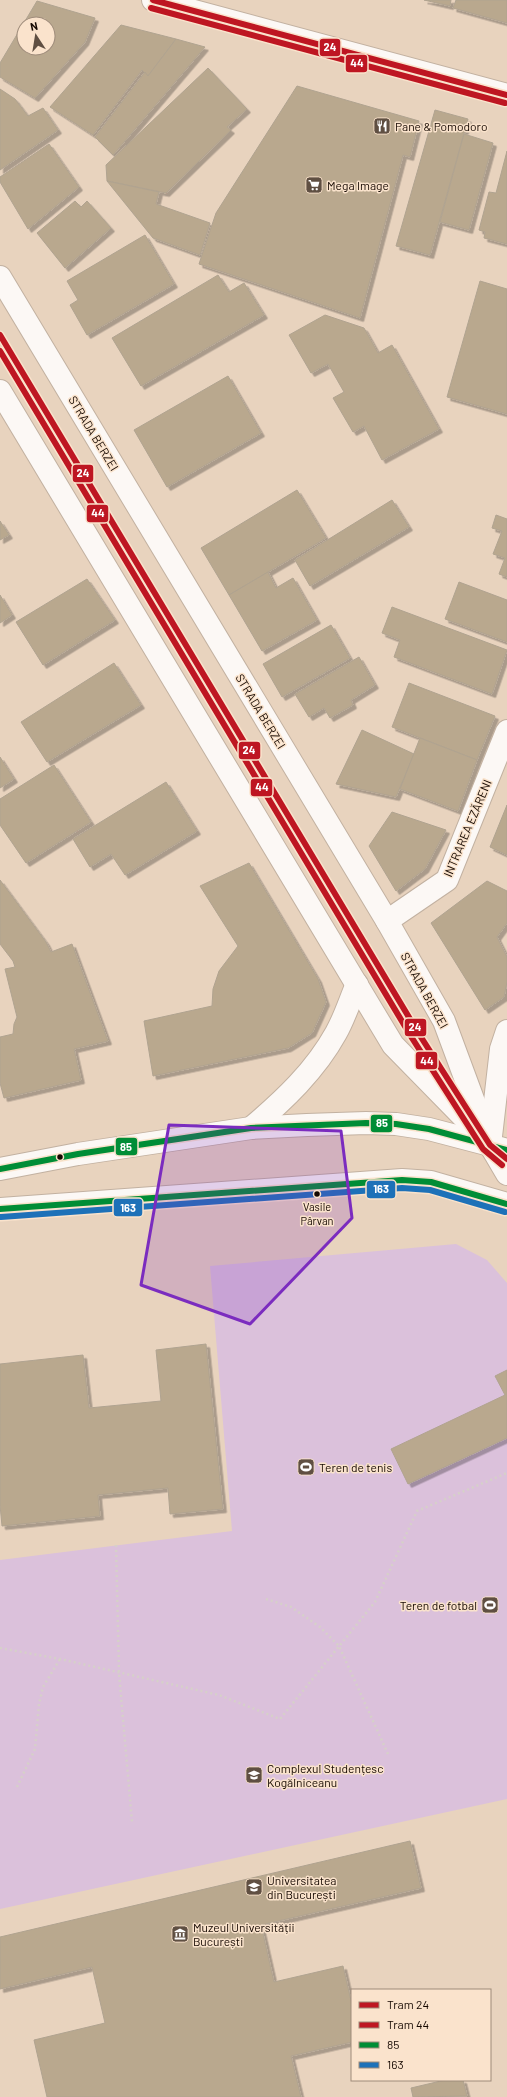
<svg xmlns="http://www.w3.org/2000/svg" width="507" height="2097" viewBox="0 0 507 2097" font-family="Barlow,sans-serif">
	<defs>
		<filter id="shadow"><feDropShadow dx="3.5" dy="3.5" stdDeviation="0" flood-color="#0004"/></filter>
	</defs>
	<rect width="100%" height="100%" fill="#e8d3be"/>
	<polygon fill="#dbc1db" points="456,1244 487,1260 507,1283 507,1799 0,1909 0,1560 232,1531 210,1266"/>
	<g fill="#b9a88e" stroke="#b0a390" fill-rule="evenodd" filter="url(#shadow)">
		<polygon points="424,0 451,0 450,6"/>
		<polygon points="456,0 507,0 507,23 453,8"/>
		<path d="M37,1L95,18L85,42L35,98L0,77V63ZM24,24H48V48H24Z"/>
		<polygon points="121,25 176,39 148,76 142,70 93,135 50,107"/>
		<polygon points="176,39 205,47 113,155 95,137 145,72 148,76"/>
		<polygon points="208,68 247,109 227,127 231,130 166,193 107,181 106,165"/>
		<polygon points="297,86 419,121 410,157 403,155 360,318 199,264 216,213"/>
		<polygon points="0,89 15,99 28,116 43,108 58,130 0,170"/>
		<polygon points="435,110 468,119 430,255 396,246"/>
		<polygon points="464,134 493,143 469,230 440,222"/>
		<polygon points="49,144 79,187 28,229 0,182 0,177"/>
		<polygon points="507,151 507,244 484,238 485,232 479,230 489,192 496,193"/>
		<polygon points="107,181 159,192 156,204 210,223 200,255 153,238"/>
		<polygon points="75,201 81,207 87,201 111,228 65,268 37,233"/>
		<polygon points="145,235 174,284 87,335 70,305 78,300 67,281"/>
		<polygon points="218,275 229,292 244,283 264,315 141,386 112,338"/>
		<polygon points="480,281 507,289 507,414 447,397"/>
		<polygon points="325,315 364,328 378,353 392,345 439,429 382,460 364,426 353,432 333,398 344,392 328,364 311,373 289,335"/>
		<polygon points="228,376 261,433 167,487 134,430"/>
		<polygon points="297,490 326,538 229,595 201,548"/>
		<polygon points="392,500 409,527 310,586 295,560"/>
		<polygon points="496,515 507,519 507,577 499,574 505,558 493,554 502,531 492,528"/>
		<polygon points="0,521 9,535 0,540"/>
		<polygon points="268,572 276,588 293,578 317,620 262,651 229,595"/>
		<polygon points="87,579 115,620 43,665 16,622"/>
		<polygon points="459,582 507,600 507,642 445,619"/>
		<polygon points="0,595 12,615 0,623"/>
		<polygon points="392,607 507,650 492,694 394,657 400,640 382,633"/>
		<polygon points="331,625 350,658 282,697 263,664"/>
		<polygon points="359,657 375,685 351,700 353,705 330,718 324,708 309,717 295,694"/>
		<polygon points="114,663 141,705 47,762 21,722"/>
		<polygon points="409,683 495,716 477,760 392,727"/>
		<polygon points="362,730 414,754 396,797 336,784"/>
		<polygon points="420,738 477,760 458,811 400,789"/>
		<polygon points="0,757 14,779 0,788"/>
		<polygon points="54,765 91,822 26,863 0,825 0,799"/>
		<polygon points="166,782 197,831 125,875 111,854 90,867 73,839"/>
		<polygon points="507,805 507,855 490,847"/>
		<polygon points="392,812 446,830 425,869 396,891 369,846"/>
		<polygon points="249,863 318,979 326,1002 312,1033 288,1048 153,1076 144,1021 212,1006 213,989 219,971 238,946 200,886"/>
		<polygon points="0,880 46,942 51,952 72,944 108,1041 74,1049 81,1080 4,1098 0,1083 0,1037 13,1034 14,1024 17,1017 5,969 15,967 13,961 0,944"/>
		<polygon points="487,881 507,891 507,923 497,937 507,957 507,982 504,997 485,1010 431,923"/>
		<polygon points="206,1344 223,1509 170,1514 168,1488 98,1495 100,1516 2,1526 0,1505 0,1364 83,1355 89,1408 161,1401 156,1350"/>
		<polygon points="507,1370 507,1438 408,1484 391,1449 505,1395 495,1376"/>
		<polygon points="410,1841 421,1888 261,1925 274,1982 343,1966 352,2005 352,2042 291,2056 301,2097 47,2097 34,2040 105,2023 92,1967 0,1989 0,1937"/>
		<polygon points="445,2080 463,2080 467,2096 413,2097 411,2088"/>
	</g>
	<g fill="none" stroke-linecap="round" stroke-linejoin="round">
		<g stroke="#c2b1a1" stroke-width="24">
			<g id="minor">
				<polyline points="153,0 507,95"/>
				<polyline points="387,921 447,880 507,731"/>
				<polyline points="507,1031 501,1049 490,1145 507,1150"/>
			</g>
		</g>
		<g stroke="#c2b1a1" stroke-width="24">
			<g id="major">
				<polyline points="0,277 387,921 444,1021 490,1145 507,1174"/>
				<polyline points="0,391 393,1045 485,1139"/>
				<path d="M251,1128C284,1100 315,1071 336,1033C345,1017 350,1000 357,984"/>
				<polyline points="0,1169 78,1154 251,1128 307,1125 366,1123 396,1124 429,1129 490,1145"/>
				<polyline points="0,1209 402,1180 431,1182 507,1204"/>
			</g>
		</g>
		<g stroke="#d6d0c9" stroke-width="2.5" stroke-dasharray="2 3" stroke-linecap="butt">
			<polyline points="116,1545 119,1673 132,1822"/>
			<polyline points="266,1599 291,1607 320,1627 339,1646 388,1754"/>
			<polyline points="0,1648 60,1659 219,1695 280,1719 375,1602 417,1511 507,1473"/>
			<polyline points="17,1787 35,1749 39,1704 43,1687 60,1659"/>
		</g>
		<use href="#minor" stroke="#fcf8f5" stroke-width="22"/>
		<use href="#major" stroke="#fcf8f5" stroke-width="22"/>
		<g stroke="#fae3cc" stroke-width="9">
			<g id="bus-1">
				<polyline points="0,1169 78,1154 251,1128 366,1123 396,1124 429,1129 507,1150"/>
				<polyline points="0,1209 402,1180 431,1182 507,1204"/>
			</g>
		</g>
		<g stroke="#fae3cc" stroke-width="9">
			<polyline id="bus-2" points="1,1217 402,1188 430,1190 505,1212"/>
		</g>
		<use href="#bus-1" stroke="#008d36" stroke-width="6"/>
		<use href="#bus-2" stroke="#1d71b8" stroke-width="6"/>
		<g stroke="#fae3cc" stroke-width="9">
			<g id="tram-1">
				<polyline points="153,0 507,95"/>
				<polyline points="0,335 419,1034 490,1145 507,1159"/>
			</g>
		</g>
		<g stroke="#fae3cc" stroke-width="9">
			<g id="tram-2">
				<polyline points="151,8 505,103"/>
				<polyline points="0,351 412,1038 483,1149 502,1165"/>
			</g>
		</g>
		<use href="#tram-1" stroke="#be1622" stroke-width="6"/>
		<use href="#tram-2" stroke="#be1622" stroke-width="6"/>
	</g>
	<path fill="#7b2cbf" fill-opacity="0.2" stroke="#7b2cbf" stroke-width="3" stroke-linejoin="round" d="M169,1125L341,1131L352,1218L250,1324L141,1285Z"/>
	<defs>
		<g id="restaurant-square" transform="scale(0.9)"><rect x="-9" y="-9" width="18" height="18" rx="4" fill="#5f4f42" stroke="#fae3cc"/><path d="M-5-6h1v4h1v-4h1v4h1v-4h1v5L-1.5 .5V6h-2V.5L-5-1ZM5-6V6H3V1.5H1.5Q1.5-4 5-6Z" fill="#fff"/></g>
		<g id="supermarket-square" transform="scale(0.9)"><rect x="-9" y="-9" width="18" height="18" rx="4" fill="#5f4f42" stroke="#fae3cc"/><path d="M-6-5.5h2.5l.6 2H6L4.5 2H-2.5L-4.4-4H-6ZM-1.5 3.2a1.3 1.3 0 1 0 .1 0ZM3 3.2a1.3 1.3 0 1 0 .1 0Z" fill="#fff"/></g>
		<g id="stadium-square" transform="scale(0.9)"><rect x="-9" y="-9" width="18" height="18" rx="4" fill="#5f4f42" stroke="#fae3cc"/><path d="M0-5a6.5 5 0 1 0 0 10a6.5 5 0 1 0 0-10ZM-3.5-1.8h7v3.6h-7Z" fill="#fff"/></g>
		<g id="university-square" transform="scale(0.9)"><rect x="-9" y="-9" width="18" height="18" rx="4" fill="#5f4f42" stroke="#fae3cc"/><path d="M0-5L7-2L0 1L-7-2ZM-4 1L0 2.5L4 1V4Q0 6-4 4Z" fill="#fff"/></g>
		<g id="museum-square" transform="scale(0.9)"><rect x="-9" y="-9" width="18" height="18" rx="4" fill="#5f4f42" stroke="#fae3cc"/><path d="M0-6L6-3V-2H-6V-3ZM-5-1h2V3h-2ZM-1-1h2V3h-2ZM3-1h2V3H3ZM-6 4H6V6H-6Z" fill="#fff"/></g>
	</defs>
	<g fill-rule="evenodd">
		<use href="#restaurant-square" x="382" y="126"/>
		<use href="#supermarket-square" x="314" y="185"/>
		<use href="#stadium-square" x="306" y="1467"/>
		<use href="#stadium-square" x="490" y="1605"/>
		<use href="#university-square" x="254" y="1775"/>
		<use href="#university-square" x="254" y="1887"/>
		<use href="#museum-square" x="180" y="1934"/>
	</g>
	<g fill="#150800" stroke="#fae3cc" stroke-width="1.5">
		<circle cx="60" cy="1157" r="3.5"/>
		<circle cx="317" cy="1194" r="3.5"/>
	</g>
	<g text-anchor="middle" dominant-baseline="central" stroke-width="3" stroke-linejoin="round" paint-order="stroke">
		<g font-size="11" fill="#150800" stroke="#fae3cc">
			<text x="317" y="1206">Vasile<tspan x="317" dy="14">Pârvan</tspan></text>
		</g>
		<g font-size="12" fill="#150800" stroke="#fae3cc" text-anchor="start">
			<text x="395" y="126">Pane &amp; Pomodoro</text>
			<text x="327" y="185">Mega Image</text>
			<text x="319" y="1467">Teren de tenis</text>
			<text x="477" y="1605" text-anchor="end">Teren de fotbal</text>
			<text x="267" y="1768">Complexul Studențesc<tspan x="267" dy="14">Kogălniceanu</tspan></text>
			<text x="267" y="1880">Universitatea<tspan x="267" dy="14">din București</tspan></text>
			<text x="193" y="1927">Muzeul Universității<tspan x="193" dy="14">București</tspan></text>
		</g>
		<g font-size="12" fill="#150800" stroke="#fae3cc">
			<text transform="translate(94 433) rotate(59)">STRADA BERZEI</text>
			<text transform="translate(261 711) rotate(59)">STRADA BERZEI</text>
			<text transform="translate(467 828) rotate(-67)">INTRAREA EZĂRENI</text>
			<text transform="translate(425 990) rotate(61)">STRADA BERZEI</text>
		</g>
	</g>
	<g stroke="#fae3cc" stroke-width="1.5">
		<rect x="319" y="38" width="22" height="19" rx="4" fill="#be1622"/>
		<rect x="345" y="54" width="23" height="19" rx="4" fill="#be1622"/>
		<rect x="72" y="464" width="22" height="19" rx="4" fill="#be1622"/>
		<rect x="86" y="504" width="23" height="19" rx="4" fill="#be1622"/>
		<rect x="238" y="741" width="23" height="19" rx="4" fill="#be1622"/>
		<rect x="250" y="778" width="23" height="19" rx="4" fill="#be1622"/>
		<rect x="404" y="1018" width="23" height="19" rx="4" fill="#be1622"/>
		<rect x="415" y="1051" width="23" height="19" rx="4" fill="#be1622"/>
		<rect x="370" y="1114" width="23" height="19" rx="4" fill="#008d36"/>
		<rect x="115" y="1137" width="23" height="19" rx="4" fill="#008d36"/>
		<rect x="366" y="1180" width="30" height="19" rx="4" fill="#1d71b8"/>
		<rect x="113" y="1198" width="30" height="19" rx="4" fill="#1d71b8"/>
	</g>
	<g font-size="11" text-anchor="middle" font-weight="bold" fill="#fff">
		<text x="330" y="51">24</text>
		<text x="357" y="67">44</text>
		<text x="83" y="477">24</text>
		<text x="98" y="517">44</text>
		<text x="249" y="754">24</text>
		<text x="262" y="791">44</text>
		<text x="415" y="1031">24</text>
		<text x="427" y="1065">44</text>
		<text x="382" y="1127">85</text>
		<text x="126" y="1151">85</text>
		<text x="381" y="1193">163</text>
		<text x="128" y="1212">163</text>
	</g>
	<rect x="351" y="1989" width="140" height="92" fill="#fae3cc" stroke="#9e8b7a"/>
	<rect x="359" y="2002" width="20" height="6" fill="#be1622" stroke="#9e8b7a"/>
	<text x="387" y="2009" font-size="12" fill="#150800">Tram 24</text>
	<rect x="359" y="2022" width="20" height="6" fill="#be1622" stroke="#9e8b7a"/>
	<text x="387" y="2029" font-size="12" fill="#150800">Tram 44</text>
	<rect x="359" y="2042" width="20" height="6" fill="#008d36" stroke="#9e8b7a"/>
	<text x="387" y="2049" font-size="12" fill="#150800">85</text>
	<rect x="359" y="2062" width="20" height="6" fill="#1d71b8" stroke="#9e8b7a"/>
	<text x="387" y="2069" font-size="12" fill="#150800">163</text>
	<g transform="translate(36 36) rotate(348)"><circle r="19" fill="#fae3cc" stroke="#9e8b7a"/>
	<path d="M0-3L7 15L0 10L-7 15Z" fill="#5f4f42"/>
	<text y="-6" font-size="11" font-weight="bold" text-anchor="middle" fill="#150800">N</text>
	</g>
</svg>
